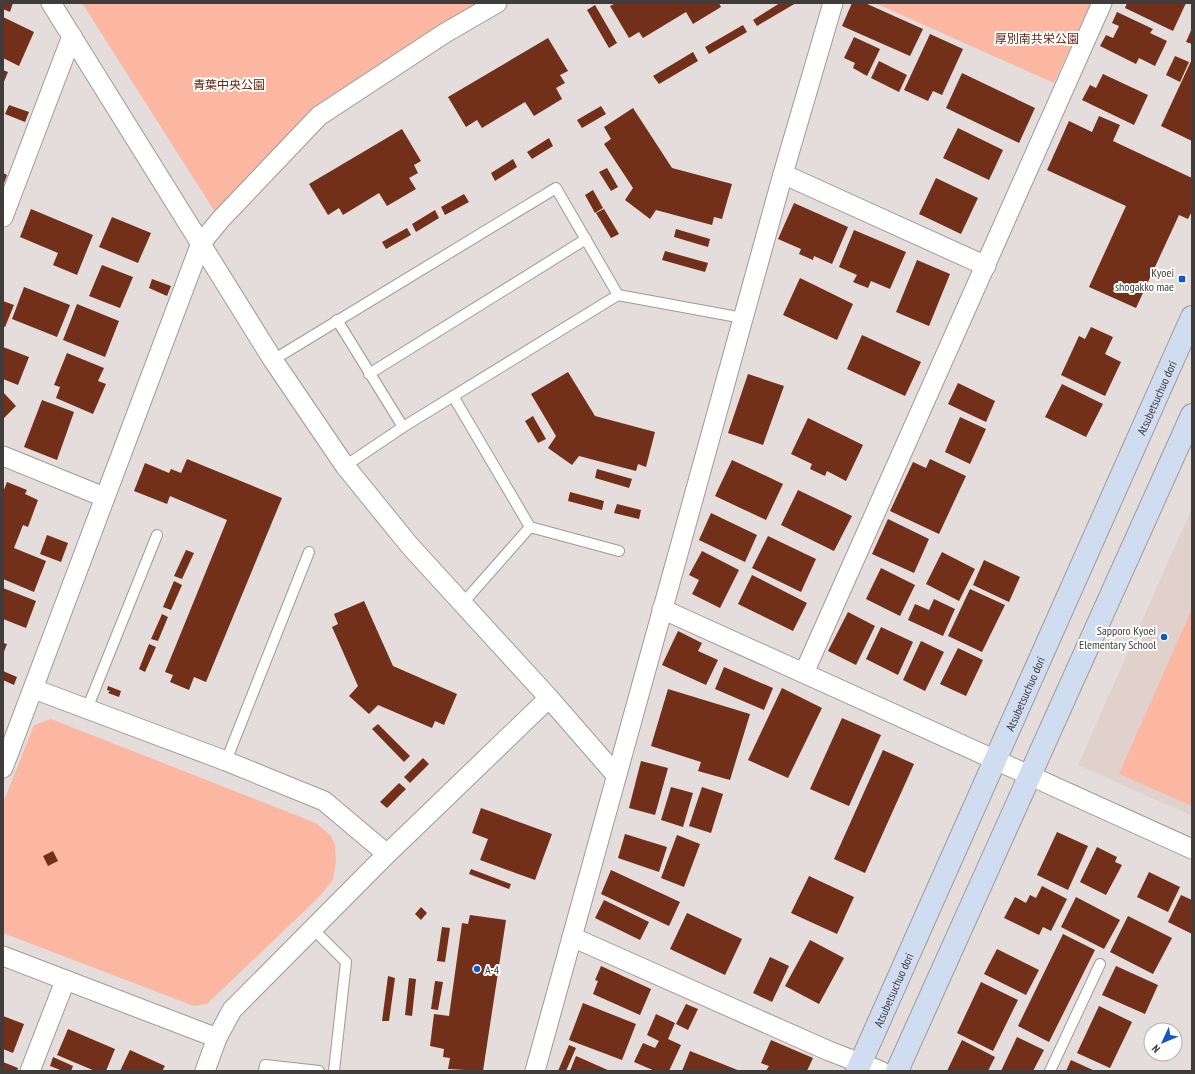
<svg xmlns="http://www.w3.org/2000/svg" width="1195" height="1074" viewBox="0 0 1195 1074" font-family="'PT Sans Narrow','Noto Sans JP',sans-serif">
	<rect width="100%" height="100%" fill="#e4dddb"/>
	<polygon fill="#e1d1cc" points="1192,508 1192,816 1078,765"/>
	<g fill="#fbb7a2">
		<polygon points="82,3 484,3 438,29 215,212"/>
		<polygon points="875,3 1091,3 1054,83"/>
		<polygon points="1192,609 1192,806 1119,774"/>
		<polygon points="51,719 316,823 330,835 335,844 336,861 333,880 317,899 207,1004 194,1006 3,933 3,803 34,725"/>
	</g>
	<g fill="#722f1a">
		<polygon points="3,3 13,3 10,12 3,9"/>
		<polygon points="616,3 719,3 721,7 693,24 686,12 643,38 639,32 629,38 610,6"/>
		<polygon points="780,3 796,3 757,26 753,20"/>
		<polygon points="852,3 865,3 923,29 910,56 842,26"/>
		<polygon points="1127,3 1186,3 1173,31 1125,8"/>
		<polygon points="595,5 617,43 609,48 587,10"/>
		<polygon points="1117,12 1153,29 1150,33 1167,41 1155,66 1139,58 1136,64 1100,46 1106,35 1113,38 1119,26 1112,23"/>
		<polygon points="3,17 34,32 19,66 3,58"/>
		<polygon points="743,25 747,32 709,54 705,47"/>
		<polygon points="1192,28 1192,44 1186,42"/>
		<polygon points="930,34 963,49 942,95 933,91 928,101 904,90"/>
		<polygon points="854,37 880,49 867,76 853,68 855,63 844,58"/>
		<polygon points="548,38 568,71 560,75 565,83 556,88 562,99 534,116 525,102 482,128 477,120 466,127 448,97"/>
		<polygon points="693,52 698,61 659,84 653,76"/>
		<polygon points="1175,56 1189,62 1180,82 1166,75"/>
		<polygon points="1192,59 1192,141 1161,126"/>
		<polygon points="879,61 907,75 899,92 871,78"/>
		<polygon points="3,70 8,72 3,84"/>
		<polygon points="962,73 1035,108 1019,143 946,108"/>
		<polygon points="1103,74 1148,95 1134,125 1082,100 1090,85 1096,88"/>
		<polygon points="9,105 29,112 25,122 5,114"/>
		<polygon points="601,106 606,114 582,128 577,120"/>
		<polygon points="633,108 672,168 732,184 722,219 714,217 712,225 656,210 650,219 625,200 633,188 604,144 611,139 604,127"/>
		<polygon points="1099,116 1120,125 1113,141 1192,178 1192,211 1188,219 1179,215 1136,308 1089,287 1126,206 1047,170 1069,121 1092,132"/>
		<polygon points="958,128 1003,150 989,180 943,158"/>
		<polygon points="402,129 421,161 414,165 418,173 409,178 416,189 387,206 379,193 343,215 339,208 328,215 309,184"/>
		<polygon points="549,138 553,146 532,159 527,152"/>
		<polygon points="513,159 517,167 495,181 491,173"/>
		<polygon points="607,168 618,187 611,191 599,172"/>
		<polygon points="3,173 7,175 4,183 3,183"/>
		<polygon points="936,178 978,198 961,234 919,214"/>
		<polygon points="593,190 603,208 595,213 585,195"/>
		<polygon points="464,194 469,202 445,215 441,207"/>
		<polygon points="794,203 848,227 832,264 814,256 813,260 799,254 801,249 778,239"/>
		<polygon points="31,209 93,235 77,275 53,265 58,253 20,237"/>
		<polygon points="604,209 619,234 611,238 596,213"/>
		<polygon points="435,210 439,218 416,232 412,224"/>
		<polygon points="112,217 151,233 138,263 99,247"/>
		<polygon points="407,228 411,235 386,249 382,242"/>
		<polygon points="676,229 710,239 708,247 674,237"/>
		<polygon points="854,230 906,252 890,289 871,281 868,288 853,282 857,275 839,267"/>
		<polygon points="665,251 708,263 705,272 662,260"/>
		<polygon points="917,260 950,274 929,326 896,312"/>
		<polygon points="102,265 133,277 120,308 89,296"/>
		<polygon points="800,278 853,304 837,340 783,315"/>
		<polygon points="152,279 171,286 167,296 149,288"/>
		<polygon points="24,287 70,305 57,337 12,319"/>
		<polygon points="3,301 14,305 5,327 3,326"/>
		<polygon points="77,304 119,321 105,357 63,340"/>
		<polygon points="1091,327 1113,337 1105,354 1121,362 1105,396 1061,375 1079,336 1085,339"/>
		<polygon points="862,335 921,362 905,396 847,369"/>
		<polygon points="3,347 29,357 18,385 3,379"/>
		<polygon points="67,353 104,368 98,381 106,384 93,414 56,398 60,387 54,385"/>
		<polygon points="568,372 595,416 655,432 646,467 638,464 636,471 579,456 572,465 548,448 556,436 531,394"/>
		<polygon points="748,374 784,386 763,445 728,433"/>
		<polygon points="958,383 995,401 986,422 948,404"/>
		<polygon points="1062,384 1103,404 1086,437 1045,417"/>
		<polygon points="3,392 16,406 3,419"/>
		<polygon points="42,400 74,412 57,460 24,447"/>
		<polygon points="533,416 546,439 538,443 525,421"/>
		<polygon points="960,417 986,429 970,464 945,452"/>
		<polygon points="808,418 863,445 846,481 827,471 825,476 810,469 812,464 791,454"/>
		<polygon points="187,459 282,498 206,682 194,677 189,690 170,682 173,675 165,672 227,520 170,496 167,504 134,491 145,463 169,473 171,469 181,473"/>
		<polygon points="930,459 966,476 939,534 890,511 913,462 926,468"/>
		<polygon points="732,460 783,484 766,520 715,496"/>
		<polygon points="597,469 632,479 629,488 595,478"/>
		<polygon points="7,482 27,490 25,494 38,500 28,527 23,525 14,548 46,561 34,592 3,579 3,492"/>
		<polygon points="798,490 852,516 834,551 781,525"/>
		<polygon points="570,492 604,501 602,510 568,501"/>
		<polygon points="617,504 641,510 639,519 614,513"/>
		<polygon points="711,513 757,535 745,562 699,540"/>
		<polygon points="888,519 929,539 914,573 872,554"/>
		<polygon points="47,535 68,543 61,562 40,554"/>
		<polygon points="768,536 816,559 801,592 752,568"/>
		<polygon points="186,550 194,553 182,579 174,576"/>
		<polygon points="702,551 739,570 720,608 692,594 699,580 689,575"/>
		<polygon points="942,552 975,569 959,601 926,584"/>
		<polygon points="984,560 1020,577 1009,602 973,585"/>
		<polygon points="881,568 915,585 900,616 866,599"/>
		<polygon points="752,575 807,603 793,631 738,604"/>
		<polygon points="174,581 182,585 171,610 163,607"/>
		<polygon points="3,588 36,601 26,628 3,619"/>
		<polygon points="970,589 1005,605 982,652 948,636"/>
		<polygon points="934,599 955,609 943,636 908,620 915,604 929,610"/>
		<polygon points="364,601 393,666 457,694 444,725 435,721 432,728 378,705 369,714 349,696 358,686 332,627 338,624 334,614"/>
		<polygon points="848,612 875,626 856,665 828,651"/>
		<polygon points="162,614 168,617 158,641 151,639"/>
		<polygon points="881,627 913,642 898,675 866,659"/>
		<polygon points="678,631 702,643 698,651 718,660 706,685 662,665"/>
		<polygon points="921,641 944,652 925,691 903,680"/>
		<polygon points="3,643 7,644 3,654"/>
		<polygon points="149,644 156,647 145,672 139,669"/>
		<polygon points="958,648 983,660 966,696 940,684"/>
		<polygon points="724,667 773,688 764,710 715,689"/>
		<polygon points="3,671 17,677 14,685 3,680"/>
		<polygon points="108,686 121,691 119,697 108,693 110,691 107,690"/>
		<polygon points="782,688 822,708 788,778 748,760"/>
		<polygon points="668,689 750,714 730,780 698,771 701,762 651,746"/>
		<polygon points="842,718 881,735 849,806 810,789"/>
		<polygon points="378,724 410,756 404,762 372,729"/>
		<polygon points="883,750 914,764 865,873 834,859"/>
		<polygon points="423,758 429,764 410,783 404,777"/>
		<polygon points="641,761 668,768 655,815 629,808"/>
		<polygon points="399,783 406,789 387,808 380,802"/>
		<polygon points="671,787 693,793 683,827 661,820"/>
		<polygon points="702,787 723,794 711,833 689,826"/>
		<polygon points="481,808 552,834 535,880 480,860 488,839 472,833"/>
		<polygon points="1057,832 1088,846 1068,890 1037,875"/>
		<polygon points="625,834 667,847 659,872 618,858"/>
		<polygon points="677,835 700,844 684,887 661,878"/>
		<polygon points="1097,847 1117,857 1115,862 1122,865 1106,895 1080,882"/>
		<polygon points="53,851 58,861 48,866 43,856"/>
		<polygon points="471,869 511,884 509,889 469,874"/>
		<polygon points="611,870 680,902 669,926 601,894"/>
		<polygon points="1149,872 1180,887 1168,912 1137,897"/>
		<polygon points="809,876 854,897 837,934 791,913"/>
		<polygon points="1042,886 1067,899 1051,931 1043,927 1039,935 1004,918 1015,897 1026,903 1030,895 1036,898"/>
		<polygon points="1181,895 1192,900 1192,934 1168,922"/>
		<polygon points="1076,897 1120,920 1104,949 1061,927"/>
		<polygon points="604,900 649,922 640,940 595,918"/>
		<polygon points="421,907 427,913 421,920 415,914"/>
		<polygon points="687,913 742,939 725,975 670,949"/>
		<polygon points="470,915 506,920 483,1071 448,1069 450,1058 443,1057 444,1049 430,1046 434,1014 449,1016 462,923 468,924"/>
		<polygon points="1128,916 1172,938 1153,974 1110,952"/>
		<polygon points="442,927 450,928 445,962 437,961"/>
		<polygon points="1063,934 1095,950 1049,1042 1018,1026"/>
		<polygon points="810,940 844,958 819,1004 785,986"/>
		<polygon points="997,949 1039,970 1026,995 984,974"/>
		<polygon points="770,957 789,966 772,1002 753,993"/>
		<polygon points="601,966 651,989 640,1015 593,994 598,981 595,980"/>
		<polygon points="1116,966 1158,985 1145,1014 1102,995"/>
		<polygon points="388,976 395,978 389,1021 382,1021"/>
		<polygon points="409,978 416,979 412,1016 405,1015"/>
		<polygon points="435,981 443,982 438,1010 431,1009"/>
		<polygon points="981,982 1018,1000 993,1051 957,1033"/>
		<polygon points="583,1003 636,1024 622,1060 569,1040"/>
		<polygon points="686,1004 698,1009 688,1030 676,1024"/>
		<polygon points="1099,1006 1132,1022 1110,1068 1077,1053"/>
		<polygon points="656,1014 675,1023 668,1039 681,1045 669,1071 655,1071 634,1062 643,1043 655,1048 659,1041 647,1035"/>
		<polygon points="3,1016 24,1024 13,1053 3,1049"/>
		<polygon points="68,1029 115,1049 106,1071 95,1071 57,1055"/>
		<polygon points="1017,1037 1044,1050 1033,1071 1001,1071"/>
		<polygon points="771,1040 813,1058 807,1071 766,1071 769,1066 761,1063"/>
		<polygon points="962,1040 995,1057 988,1071 947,1071"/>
		<polygon points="569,1045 576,1048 566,1071 558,1071"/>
		<polygon points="130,1050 165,1066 162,1071 120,1071"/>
		<polygon points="690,1051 740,1071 682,1071"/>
		<polygon points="576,1056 610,1071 570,1071"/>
		<polygon points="53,1057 73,1066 71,1071 63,1071 50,1066"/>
		<polygon points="1071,1060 1095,1071 1066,1071"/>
		<polygon points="3,1062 18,1068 17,1071 3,1071"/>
	</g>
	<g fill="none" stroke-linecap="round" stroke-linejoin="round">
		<g stroke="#a09997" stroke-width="12">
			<g id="lane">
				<polyline points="337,320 403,427"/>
				<polyline points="273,360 556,188 618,295 743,318"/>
				<polyline points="369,374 586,239"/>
				<polyline points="453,396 530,527 619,551"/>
				<polyline points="345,466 403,427 618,295"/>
				<polyline points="463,603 530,527"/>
				<polyline points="87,709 157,535"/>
				<polyline points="226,761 309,552"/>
				<polyline points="313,929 346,962 334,1071"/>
				<polyline points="264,1071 265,1065 319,1071"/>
				<polyline points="1050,1071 1100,964"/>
			</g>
		</g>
		<g stroke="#a09997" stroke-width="21">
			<g id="street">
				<polyline points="51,3 273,360 345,466 410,546 549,698 616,775"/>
				<polyline points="783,174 986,266"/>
				<polyline points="3,217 72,36"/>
				<polyline points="3,456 104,497"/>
				<polyline points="662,609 1192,849"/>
				<polyline points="804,673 1102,3"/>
				<polyline points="34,689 226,761 324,801 387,854"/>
				<polyline points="3,768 201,243 221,219 319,116 445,33 497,3"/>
				<polyline points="572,937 829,1051 881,1071"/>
				<polyline points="3,956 217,1038"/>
				<polyline points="30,1071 65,981"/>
				<polyline points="205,1071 217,1038 232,1010 387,854 549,698"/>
				<polyline points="535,1071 783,174 833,3"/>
			</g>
		</g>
		<g stroke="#a09997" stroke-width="24">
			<g id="secondary">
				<path id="s1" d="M857,1071L1192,317"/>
				<polyline points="897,1071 1192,415"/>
			</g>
		</g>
		<use href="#lane" stroke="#fff" stroke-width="10"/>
		<use href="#street" stroke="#fff" stroke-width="19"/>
		<use href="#secondary" stroke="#d0ddf1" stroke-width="22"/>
	</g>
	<g fill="#0e59c3" stroke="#fff" stroke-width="1.5">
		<rect x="1178" y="275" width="8" height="8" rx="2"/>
		<circle cx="1164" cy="637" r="4"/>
		<circle cx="477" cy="969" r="4"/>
	</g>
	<g text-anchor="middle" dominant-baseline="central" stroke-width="4" stroke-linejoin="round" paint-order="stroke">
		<g font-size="12" fill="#6a240e" stroke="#fff">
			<text x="1037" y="38">厚別南共栄公園</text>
			<text x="229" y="84">青葉中央公園</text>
		</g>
		<g font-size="12" fill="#3f3c3b" stroke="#fff" text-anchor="end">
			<text x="1174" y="272">Kyoei<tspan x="1174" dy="14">shogakko mae</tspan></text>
			<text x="1156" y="630">Sapporo Kyoei<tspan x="1156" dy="14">Elementary School</tspan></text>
			<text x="485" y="969" text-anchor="start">A-4</text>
		</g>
		<g font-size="12" fill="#3f3c3b" stroke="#fff">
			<text stroke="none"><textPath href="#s1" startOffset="737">Atsubetsuchuo dori</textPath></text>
			<text stroke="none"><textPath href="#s1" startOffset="413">Atsubetsuchuo dori</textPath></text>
			<text stroke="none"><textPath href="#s1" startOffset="89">Atsubetsuchuo dori</textPath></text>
		</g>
	</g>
	<rect width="1195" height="1074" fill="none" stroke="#3f3c3b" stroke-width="8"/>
	<g transform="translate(1163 1042) rotate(226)"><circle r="19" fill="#ffffff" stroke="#b2b1b1"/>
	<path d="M0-3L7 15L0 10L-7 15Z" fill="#0e59c3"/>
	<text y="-6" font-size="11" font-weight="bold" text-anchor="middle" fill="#3f3c3b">N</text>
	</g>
</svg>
